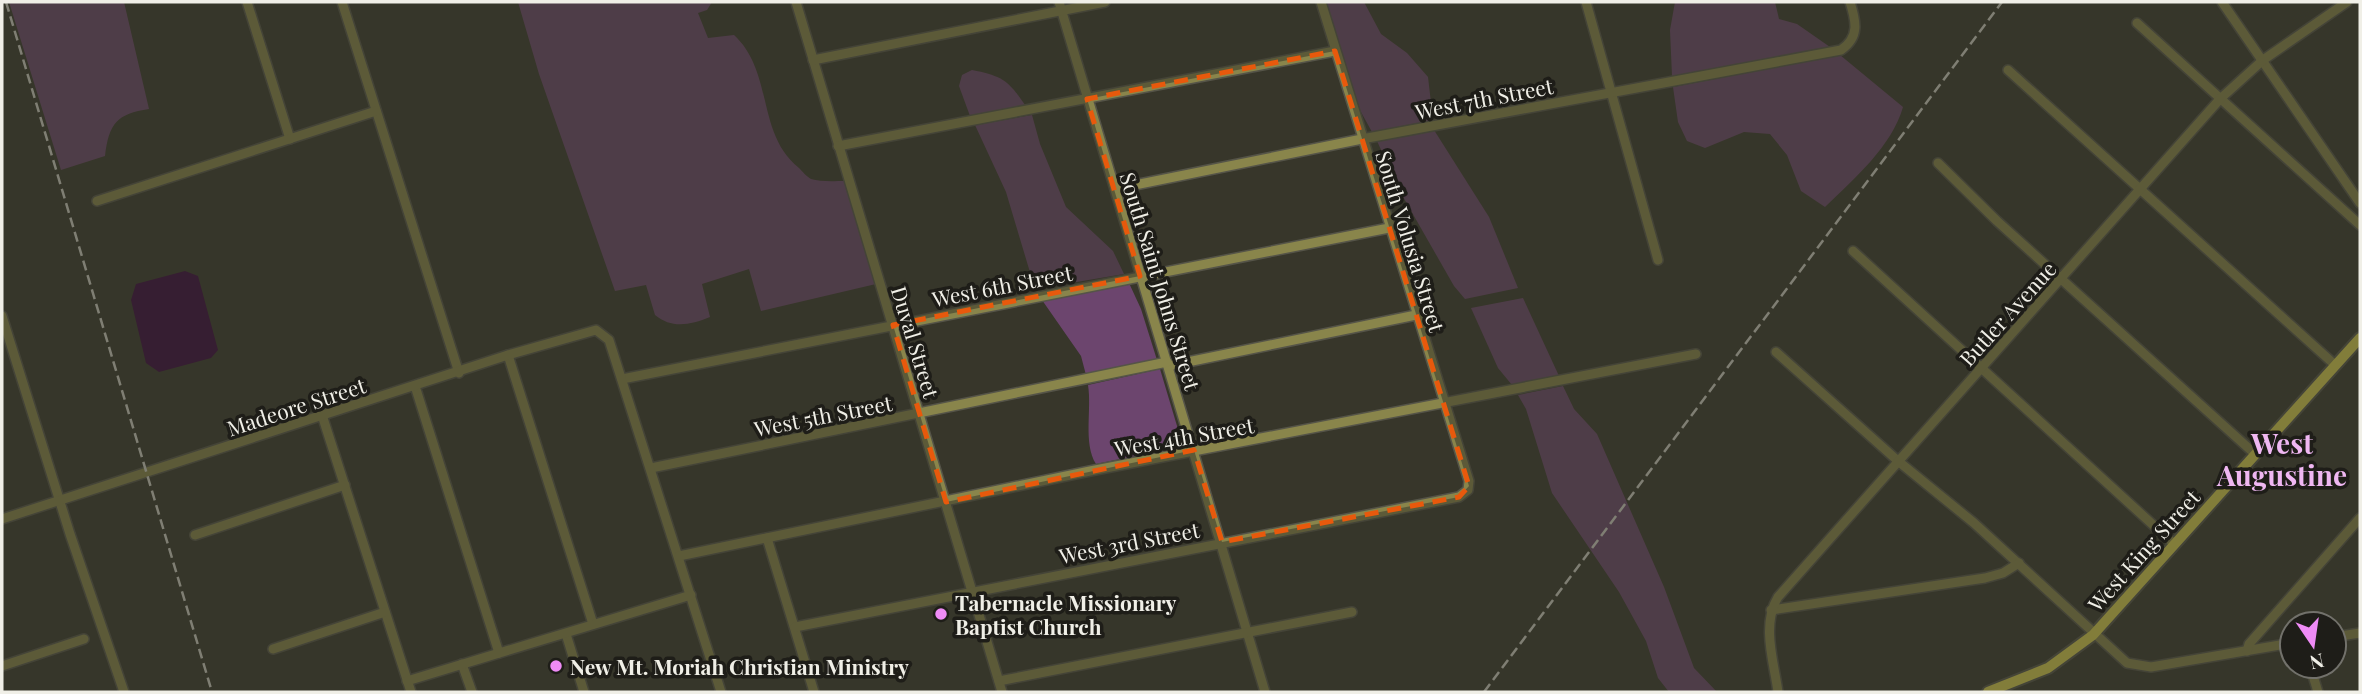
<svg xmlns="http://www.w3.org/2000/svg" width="2362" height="694" viewBox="0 0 2362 694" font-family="'Playfair Display',serif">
	<rect width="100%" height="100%" fill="#37362a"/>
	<g fill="#6c456e">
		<path d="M9,2H124L149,109C117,114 109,123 105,156L61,170Z"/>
		<path d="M518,2H712L707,10L698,13L708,38L734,35C774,72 756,134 799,168C802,171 807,177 811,179C820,182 835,181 844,181L876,284L761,311L749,269L702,284L710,317C690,325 672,329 655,315L646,285L615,291L539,74Z"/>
		<polygon points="1325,2 1364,2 1381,34 1407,53 1428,77 1433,120 1372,132 1356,103"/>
		<polygon points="1675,2 1775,2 1779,19 1797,24 1830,47 1672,76 1670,30"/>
		<path d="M1840,55L1903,107C1892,146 1854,179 1825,207L1801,191L1787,155L1770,134L1744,132L1705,148L1687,141L1678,122L1673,87Z"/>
		<path d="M972,70C1002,76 1008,80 1025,105L970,116L959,86L962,75Z"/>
		<polygon points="1032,115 1040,144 1066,207 1113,251 1124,274 1035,289 1006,192 975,125"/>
		<polygon points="1434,130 1489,217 1518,288 1465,299 1454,286 1402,195 1377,141"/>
		<polygon points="1129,283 1141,309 1157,360 1086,375 1081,356 1042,300"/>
		<polygon points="1523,298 1559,376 1512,385 1498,368 1471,308"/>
		<path d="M1160,369L1183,446L1096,464C1083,443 1092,410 1088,385Z"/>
		<polygon points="1563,386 1574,409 1597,434 1664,587 1694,668 1717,692 1669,692 1658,678 1646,641 1619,592 1552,493 1526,409 1518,395"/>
	</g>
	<polygon fill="#37003c" points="185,271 198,276 218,350 211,358 159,372 146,363 131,300 136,284"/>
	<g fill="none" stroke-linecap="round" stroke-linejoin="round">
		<g stroke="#555448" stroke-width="12">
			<g id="minor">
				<polyline points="247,2 290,139"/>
				<polyline points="342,2 459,373"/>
				<polyline points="796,2 1002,692"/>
				<polyline points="1059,2 1265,692"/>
				<polyline points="1586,2 1658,260"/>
				<polyline points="2222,2 2360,203"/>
				<polyline points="2137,23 2360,225"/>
				<polyline points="813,60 1105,2"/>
				<polyline points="2008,70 2334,364"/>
				<polyline points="838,146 1335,51"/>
				<polyline points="1938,163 1997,221 2255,454"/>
				<path d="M1115,189L1362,139L1841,50C1860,37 1856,21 1850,2"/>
				<polyline points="97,201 376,111"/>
				<polyline points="1853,251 2174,544"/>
				<polyline points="2,316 70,534 124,692"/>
				<polyline points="1776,352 1898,461 1974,523 2127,663 2151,667 2292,643"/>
				<polyline points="508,355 593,624"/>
				<polyline points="1168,366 1416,315"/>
				<polyline points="622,379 1389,228"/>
				<polyline points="415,386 499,653"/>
				<polyline points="322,415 411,692"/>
				<polyline points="651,468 1167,362"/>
				<polyline points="2,519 508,355 596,330 609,340 721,692"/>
				<polyline points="195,535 345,485"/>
				<polyline points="767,538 814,692"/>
				<polyline points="679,556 1090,471 1696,354"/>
				<polyline points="1771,610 1985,578 2003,573 2019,563"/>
				<polyline points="795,627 1459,497 1468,490 1469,481 1321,2"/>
				<polyline points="566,634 584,692"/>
				<polyline points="2334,637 2360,633"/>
				<polyline points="273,649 385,612"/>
				<polyline points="2247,651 2249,644 2360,518"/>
				<polyline points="462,664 472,692"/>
				<polyline points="2,666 84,639"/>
				<polyline points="2310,666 2318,692"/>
				<polyline points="407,681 691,595"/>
				<polyline points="999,681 1352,612"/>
				<path d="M1778,692C1774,662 1761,625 1778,597L2220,99L2263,60L2347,2"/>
			</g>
		</g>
		<g stroke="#555448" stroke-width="14">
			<polyline id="major" points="1988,692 2048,668 2093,635 2360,338"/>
		</g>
		<use href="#minor" stroke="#89854b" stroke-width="9"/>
		<use href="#major" stroke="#ded34f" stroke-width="10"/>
		<g stroke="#d7d6cd" stroke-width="2.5" stroke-dasharray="10 5" stroke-linecap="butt">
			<polyline points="6,2 212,692"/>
			<polyline points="1484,692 2002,2"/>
		</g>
	</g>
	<path d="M0 0H2362V694H0ZM1335,51L1469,486L1459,497L1222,542L1194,450L946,502L893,325L1140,276L1087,99Z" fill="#37362a" fill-opacity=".55" fill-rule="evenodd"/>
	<path fill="none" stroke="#e8590c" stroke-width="5" stroke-dasharray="14 9" stroke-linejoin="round" d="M1335,51L1469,486L1459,497L1222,542L1194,450L946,502L893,325L1140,276L1087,99Z"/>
	<g fill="#ef8bf6" stroke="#1e1d18" stroke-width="2.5">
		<circle cx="941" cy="614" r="7"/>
		<circle cx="556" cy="666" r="7"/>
	</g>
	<g text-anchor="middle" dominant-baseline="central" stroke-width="7" stroke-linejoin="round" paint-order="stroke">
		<g font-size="21" fill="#f0efe7" stroke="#1e1d18">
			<text transform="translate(1484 98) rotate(-11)">West 7th Street</text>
			<text transform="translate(1411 241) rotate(73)">South Volusia Street</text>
			<text transform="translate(1161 281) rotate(73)">South Saint Johns Street</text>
			<text transform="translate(1002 285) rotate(-11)">West 6th Street</text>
			<text transform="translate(2007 313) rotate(-48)">Butler Avenue</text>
			<text transform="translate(916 342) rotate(73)">Duval Street</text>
			<text transform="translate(296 406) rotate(-18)">Madeore Street</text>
			<text transform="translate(823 415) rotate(-11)">West 5th Street</text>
			<text transform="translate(1184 436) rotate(-10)">West 4th Street</text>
			<text transform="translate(1129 542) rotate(-11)">West 3rd Street</text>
			<text transform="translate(2143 550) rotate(-48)">West King Street</text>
		</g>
		<g font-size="21" font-weight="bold" fill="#f0efe7" stroke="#1e1d18" text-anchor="start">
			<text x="955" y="602">Tabernacle Missionary<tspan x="955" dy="24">Baptist Church</tspan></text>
			<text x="570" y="666">New Mt. Moriah Christian Ministry</text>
		</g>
		<g font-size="28" font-weight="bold" fill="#efb7f2" stroke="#1e1d18">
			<text x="2282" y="442">West<tspan x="2282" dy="32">Augustine</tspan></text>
		</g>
	</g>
	<rect width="2362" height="694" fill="none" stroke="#f0efe7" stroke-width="7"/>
	<g transform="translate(2313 645) rotate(167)"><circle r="33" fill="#1e1d18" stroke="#72716b" stroke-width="2"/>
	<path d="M0-5L12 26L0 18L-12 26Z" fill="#ef8bf6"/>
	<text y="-10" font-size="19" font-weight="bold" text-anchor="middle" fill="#f0efe7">N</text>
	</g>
</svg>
